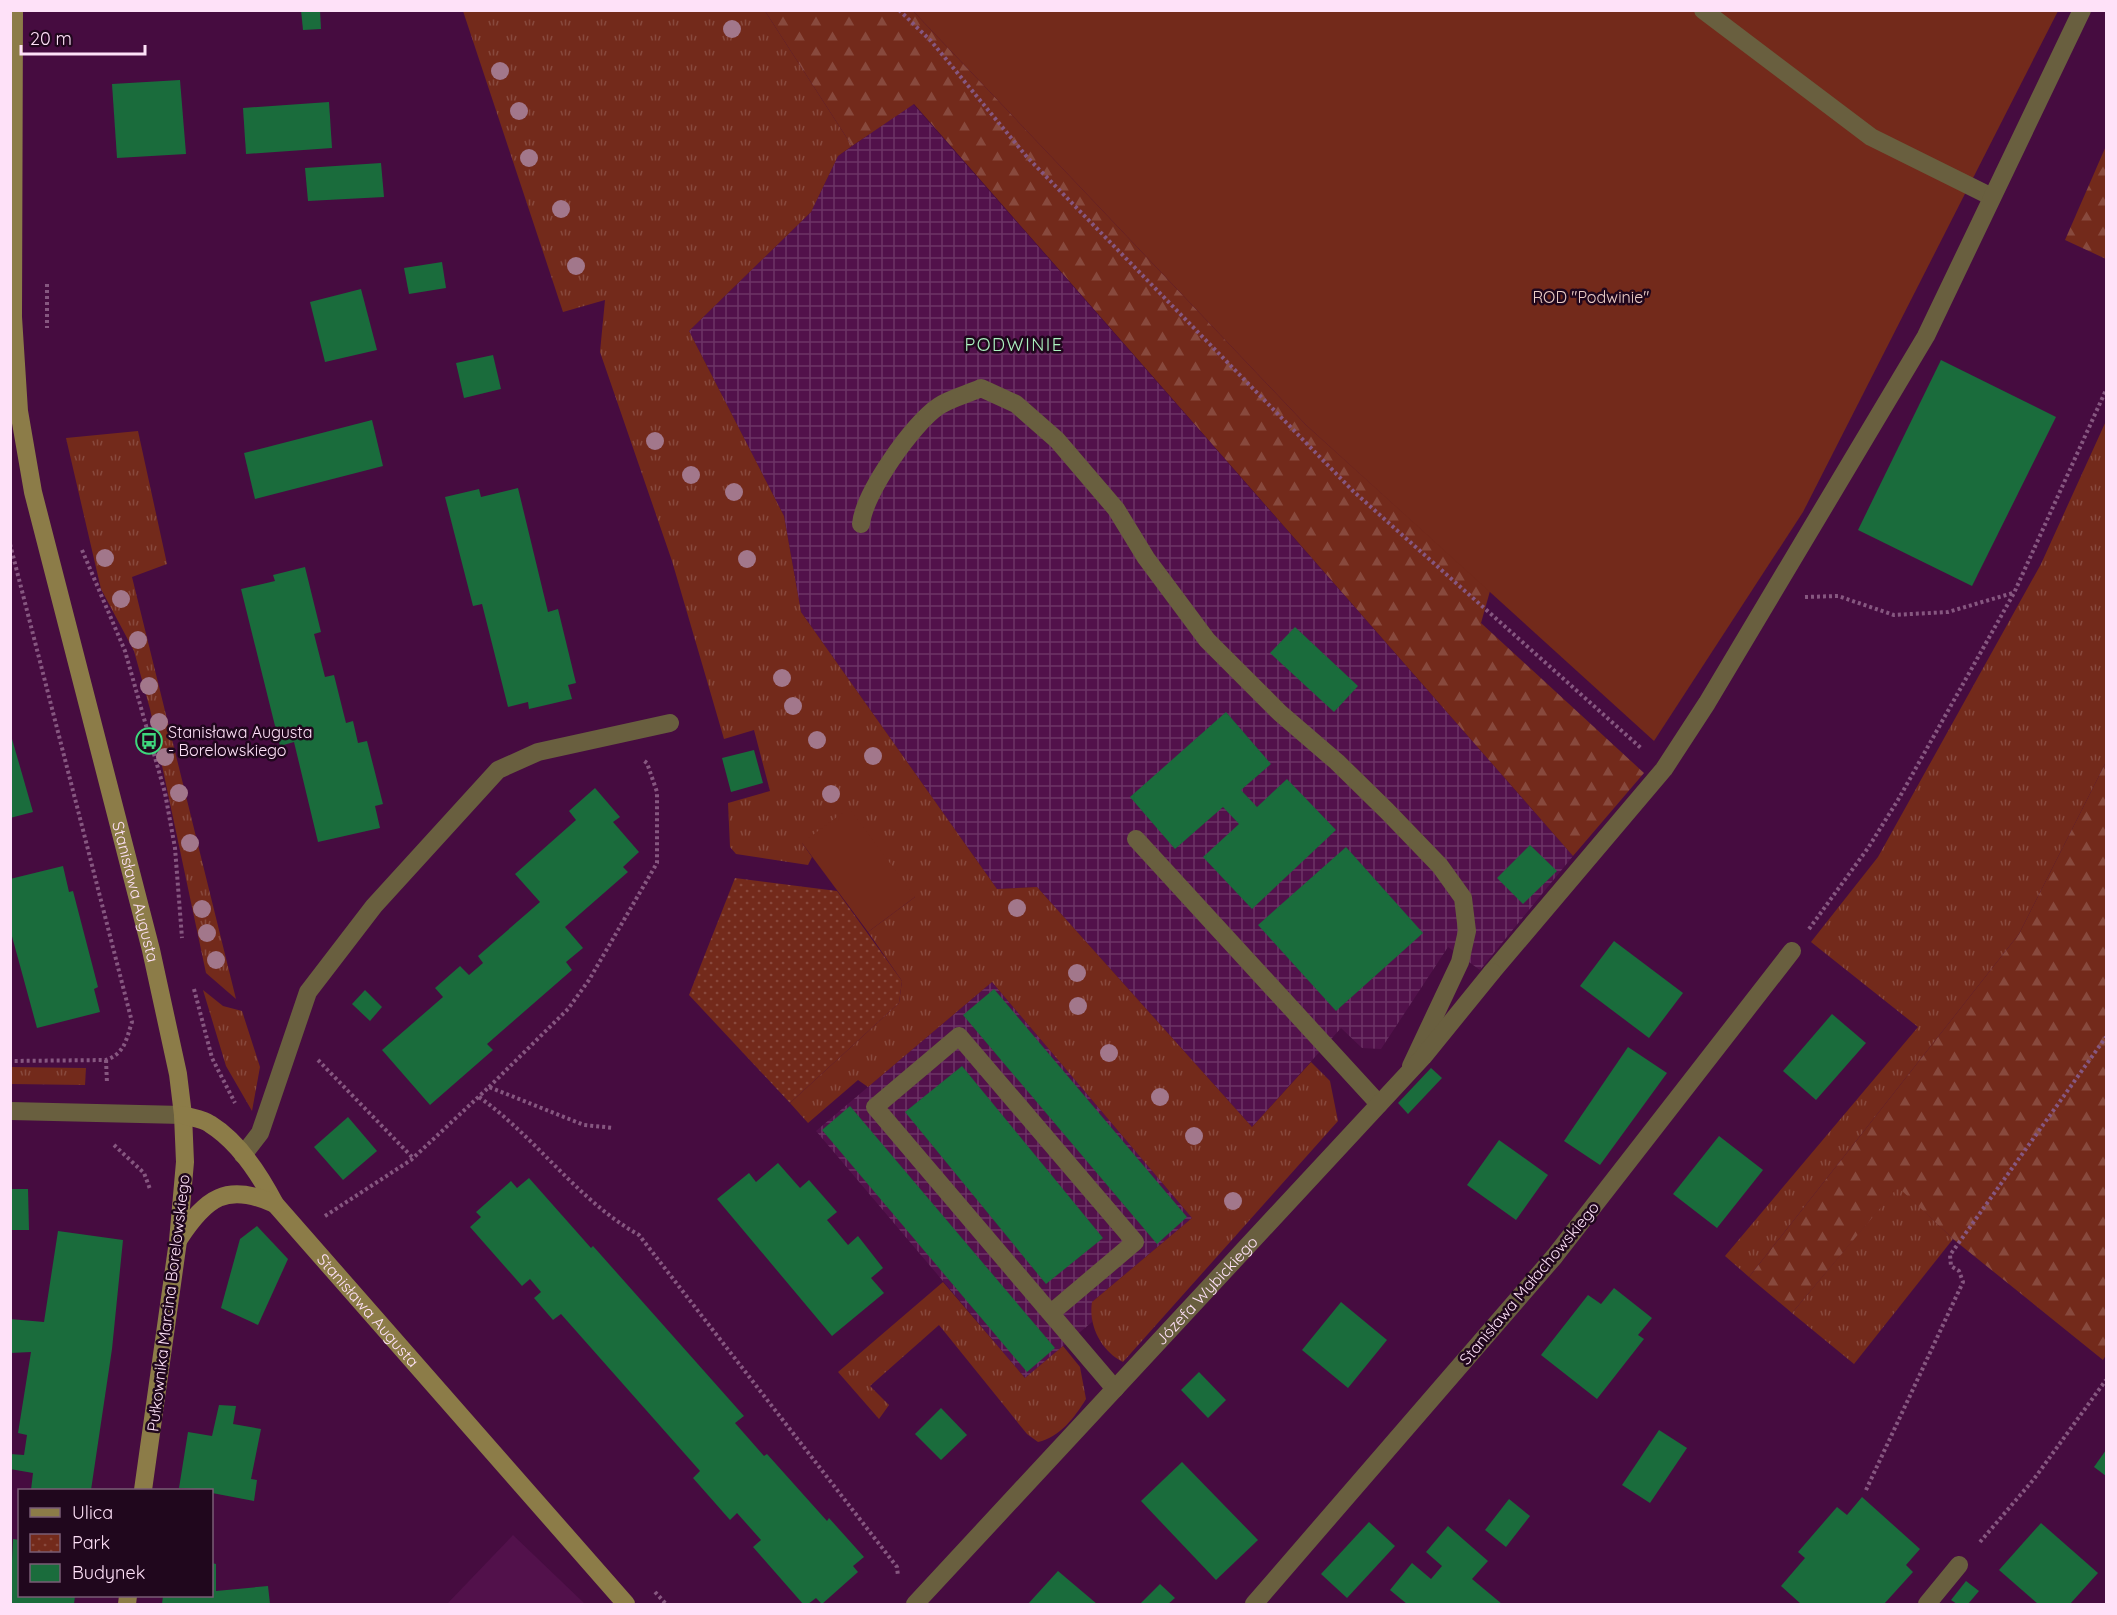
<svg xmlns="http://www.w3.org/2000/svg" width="2117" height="1615" viewBox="0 0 2117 1615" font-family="Quicksand,sans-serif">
	<defs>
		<pattern id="industrial-grid" width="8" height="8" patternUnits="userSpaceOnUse" patternTransform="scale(1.5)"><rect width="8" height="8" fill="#52114b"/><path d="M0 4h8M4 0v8" fill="none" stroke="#6c3366"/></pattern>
		<pattern id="grass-tufts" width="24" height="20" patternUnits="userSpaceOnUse" patternTransform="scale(1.5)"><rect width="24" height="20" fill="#732a1b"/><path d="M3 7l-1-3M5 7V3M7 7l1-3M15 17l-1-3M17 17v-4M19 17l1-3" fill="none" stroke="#88493d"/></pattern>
		<pattern id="forest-firs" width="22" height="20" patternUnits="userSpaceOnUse" patternTransform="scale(1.5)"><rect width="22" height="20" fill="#732a1b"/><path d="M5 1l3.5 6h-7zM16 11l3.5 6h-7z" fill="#88493d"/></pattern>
		<pattern id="park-dots" width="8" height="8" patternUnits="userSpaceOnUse" patternTransform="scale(1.5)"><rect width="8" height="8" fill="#732a1b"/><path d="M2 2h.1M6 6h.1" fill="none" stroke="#88493d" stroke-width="1.8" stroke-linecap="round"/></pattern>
	</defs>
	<rect width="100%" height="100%" fill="#460c40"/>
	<polygon fill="#52114b" points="513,1535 585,1604 447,1604"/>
	<g fill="url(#industrial-grid)">
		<polygon points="913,104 1573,856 1480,970 1448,947 1381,1049 1362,1048 1341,1028 1252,1127 1037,887 997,889 801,612 784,516 689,331 811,212 838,156"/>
		<polygon points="992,982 1192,1218 1092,1302 1092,1322 1025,1378 816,1131"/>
	</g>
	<g fill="url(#grass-tufts)">
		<path d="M463,11H765L852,146L838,156L811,212L689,331L784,516L801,612L997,889L1037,887L1252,1127L1311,1062L1330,1081L1338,1121L1123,1362C1102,1352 1088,1326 1092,1302L1192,1218L992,982L868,1087L858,1080L808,1123L790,1103L899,1003L902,981L868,932L915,897L802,843L812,857L808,865L736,854L730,847L728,803L770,791L754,730L724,739L672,561L600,352L605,300L563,312Z"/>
		<polygon points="2106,421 2106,762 2019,934 1749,1277 1725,1256 1918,1027 1811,942 1878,857 2041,564"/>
		<polygon points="138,431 167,564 132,577 236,999 206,973 150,709 134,651 101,589 66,438"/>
		<polygon points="203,990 223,1006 242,1011 260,1067 252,1111 226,1066"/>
		<polygon points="11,1067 86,1068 85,1085 11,1084"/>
		<polygon points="1898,1186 1953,1239 1854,1364 1792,1313"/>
		<path d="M943,1282L1025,1378L1063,1346L1080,1367L1086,1399C1075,1417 1060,1437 1038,1442L1027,1434L939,1325L870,1386L889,1405L879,1419L838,1372Z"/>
	</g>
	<g fill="url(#forest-firs)">
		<polygon points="765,11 913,11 1306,425 1490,591 1481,623 1644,773 1573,856 914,104 852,146"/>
		<polygon points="2106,146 2106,259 2065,240"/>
		<polygon points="2106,762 2106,1355 2103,1360 1953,1239 1898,1187 1792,1313 1749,1277 2019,934"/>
	</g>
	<polygon fill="url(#park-dots)" points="735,878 837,891 902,981 899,1003 790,1103 689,995"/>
	<g fill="#732a1b">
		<polygon points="913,11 2058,11 1803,512 1654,741 1306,425"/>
		<polygon points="849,808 915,897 868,932 802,843"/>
	</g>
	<g fill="#1a6c3c">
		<polygon points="301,10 320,10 321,29 303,30"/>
		<polygon points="180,80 186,154 117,158 112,84"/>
		<polygon points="329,102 332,148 246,154 243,108"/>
		<polygon points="381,163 384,197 308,201 305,168"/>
		<polygon points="442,262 446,288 409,294 404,268"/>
		<polygon points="361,289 377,350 325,362 310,302"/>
		<polygon points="493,355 501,389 464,398 456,363"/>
		<polygon points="1941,360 2056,417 1972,586 1858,530"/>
		<polygon points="372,420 383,466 255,499 244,453"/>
		<polygon points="518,488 548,612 558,609 576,683 568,685 572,699 529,709 528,702 508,707 482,604 473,606 445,497 479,489 481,497"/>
		<polygon points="305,567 321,632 314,634 325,677 334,675 346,723 353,721 358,743 367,741 383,804 375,806 380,828 318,842 294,742 280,746 241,589 275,581 273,575"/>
		<polygon points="1295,627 1358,686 1334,712 1270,653"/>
		<polygon points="1226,712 1271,764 1241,790 1257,807 1287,779 1336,830 1252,909 1203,857 1239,824 1223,807 1175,849 1130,797"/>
		<polygon points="10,732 33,812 10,818"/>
		<polygon points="754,750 763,783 731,792 722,758"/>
		<polygon points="595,788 620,817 613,822 639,852 623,867 628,872 565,927 583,948 566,962 572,970 487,1044 493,1050 430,1105 382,1050 443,997 435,988 460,966 469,975 483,963 478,956 540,902 515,874 576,820 569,811"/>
		<polygon points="1530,845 1557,871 1523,904 1497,878"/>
		<polygon points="1346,847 1423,933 1336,1011 1258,925"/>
		<polygon points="63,866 69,892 73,891 98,987 94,989 100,1012 37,1028 10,929 10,879"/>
		<polygon points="1614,941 1683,993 1649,1038 1580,986"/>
		<polygon points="994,989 1187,1217 1157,1244 963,1015"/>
		<polygon points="365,990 382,1007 370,1021 352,1004"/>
		<polygon points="1832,1014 1866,1043 1816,1100 1783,1071"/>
		<polygon points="1628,1047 1667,1073 1600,1165 1564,1141"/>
		<polygon points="962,1066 1103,1238 1046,1284 905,1112"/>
		<polygon points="1431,1068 1442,1078 1408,1114 1398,1103"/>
		<polygon points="850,1106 1055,1348 1027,1372 822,1130"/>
		<polygon points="348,1117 377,1151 343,1180 314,1147"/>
		<polygon points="1719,1136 1763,1170 1717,1228 1673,1194"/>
		<polygon points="1499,1140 1548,1175 1516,1220 1467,1185"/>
		<polygon points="778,1163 800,1188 809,1180 837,1212 827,1220 848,1245 858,1236 883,1268 871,1278 884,1293 832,1336 717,1199 749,1173 756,1182"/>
		<polygon points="529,1178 591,1248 593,1246 744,1416 735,1423 764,1456 767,1454 827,1521 829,1518 864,1557 853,1566 858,1572 822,1604 816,1598 808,1604 803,1604 753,1547 761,1540 737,1513 730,1520 693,1478 700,1471 561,1314 553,1320 534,1298 541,1292 530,1279 522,1286 470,1227 481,1217 476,1212 511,1181 517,1188"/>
		<polygon points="10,1189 28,1189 29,1230 10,1230"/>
		<polygon points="257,1226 288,1259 258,1325 221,1308 240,1239"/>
		<polygon points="58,1231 123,1240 112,1349 91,1490 31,1490 33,1473 10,1469 10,1454 24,1455 27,1435 18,1433 31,1352 10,1353 10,1319 44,1322"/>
		<polygon points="1614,1288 1652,1318 1638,1335 1644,1339 1597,1399 1541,1355 1588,1295 1601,1304"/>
		<polygon points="1341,1302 1387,1340 1348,1388 1302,1350"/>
		<polygon points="1199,1372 1226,1400 1208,1418 1181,1390"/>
		<polygon points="219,1405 236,1406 233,1424 261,1429 251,1479 257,1480 254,1501 212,1493 212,1490 179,1488 188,1432 212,1436"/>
		<polygon points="941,1408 967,1435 941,1460 915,1434"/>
		<polygon points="1659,1430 1687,1448 1650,1503 1622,1485"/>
		<polygon points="2106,1450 2106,1476 2094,1467"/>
		<polygon points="1182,1462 1258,1540 1216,1580 1141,1501"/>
		<polygon points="1862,1497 1920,1549 1906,1565 1913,1572 1884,1604 1801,1604 1781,1586 1805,1558 1798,1552 1837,1507 1847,1515"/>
		<polygon points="1509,1499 1530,1516 1506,1547 1485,1530"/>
		<polygon points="1369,1522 1395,1546 1347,1598 1321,1574"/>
		<polygon points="2041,1523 2098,1573 2070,1604 2038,1604 1999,1570"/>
		<polygon points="1448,1526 1488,1561 1472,1579 1502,1604 1407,1604 1390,1590 1412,1563 1431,1579 1442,1566 1426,1552"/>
		<polygon points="13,1539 20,1540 20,1596 75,1596 74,1604 10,1604"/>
		<polygon points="212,1563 216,1564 216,1591 268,1586 270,1604 162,1604 163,1596 212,1596"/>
		<polygon points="1058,1571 1097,1604 1028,1604"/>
		<polygon points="1966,1581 1979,1591 1968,1604 1957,1604 1951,1600"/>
		<polygon points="1160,1584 1175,1598 1168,1604 1140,1604"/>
	</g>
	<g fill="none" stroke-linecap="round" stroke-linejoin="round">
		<g stroke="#865780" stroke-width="4" stroke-dasharray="3 3" stroke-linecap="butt">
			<polyline points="899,10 931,41 1027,157 1353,491 1641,748"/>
			<polyline points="47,284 47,328"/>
			<path d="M10,544L132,1022C126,1040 125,1053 106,1060L10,1061"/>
			<polyline points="82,550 125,651 165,793 175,848 182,938"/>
			<polyline points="1805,597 1838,596 1894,615 1948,612 2013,593"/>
			<polyline points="1809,929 1868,848 1898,800 2014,593 2106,390"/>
			<polyline points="194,989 212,1058 235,1103"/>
			<polyline points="106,1060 107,1083"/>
			<polyline points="318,1060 413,1158"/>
			<polyline points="489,1087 568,1009 589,980 657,863 657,792 647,763 643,760"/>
			<path d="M479,1097C537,1138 577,1200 639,1235L897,1567L898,1576"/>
			<polyline points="114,1145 144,1173 150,1189"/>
			<polyline points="325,1216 411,1160 489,1087 584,1125 614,1128"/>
			<polyline points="1866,1490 1963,1282 1959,1271 1951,1266 1950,1255 2106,1037"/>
			<polyline points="1980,1542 2034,1479 2106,1380"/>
			<polyline points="655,1592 666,1604"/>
		</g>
		<g stroke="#695f3f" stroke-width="18">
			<polyline points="1703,10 1871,137 1992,197"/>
			<path d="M861,524C864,493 913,423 939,406C951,398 968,394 981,388L1016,404L1057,440L1116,509L1146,558L1207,640L1280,713L1337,762L1387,811L1440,866L1463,898L1467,931L1460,962L1411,1066"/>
			<polyline points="1136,839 1379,1104"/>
			<polyline points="1492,972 1664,769 1707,703 1926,336 2082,10"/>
			<polyline points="1554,1257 1792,951"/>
			<polyline points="1051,1313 1135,1242 959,1036 875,1107 1115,1389"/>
			<polyline points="1927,1604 1959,1565"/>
		</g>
		<g stroke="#695f3f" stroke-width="18">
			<polyline points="10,1111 183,1115"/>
			<polyline points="243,1155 260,1133 308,992 374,906 498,770 538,752 670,723"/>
			<path id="s1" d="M915,1604L1423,1057L1492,972"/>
			<polyline points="1254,1604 1554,1257"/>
		</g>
		<g stroke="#8c7c48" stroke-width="18">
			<path id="s2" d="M14,10L13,317L19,411L33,492L151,950L178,1074L183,1115L185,1162L178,1241L143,1490"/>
			<path id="s3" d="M183,1115C192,1118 203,1119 210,1124C239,1142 260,1175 275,1204L626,1604"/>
			<path d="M179,1239C206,1198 226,1182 275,1204"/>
			<polyline points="127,1604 128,1596"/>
		</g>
	</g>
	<g fill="#a2778b">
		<circle cx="732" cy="29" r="9"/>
		<circle cx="500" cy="71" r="9"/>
		<circle cx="519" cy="111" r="9"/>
		<circle cx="529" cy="158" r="9"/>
		<circle cx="561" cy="209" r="9"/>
		<circle cx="576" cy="266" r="9"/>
		<circle cx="655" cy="441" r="9"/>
		<circle cx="691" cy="475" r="9"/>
		<circle cx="734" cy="492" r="9"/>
		<circle cx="105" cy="558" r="9"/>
		<circle cx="747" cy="559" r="9"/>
		<circle cx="121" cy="599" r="9"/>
		<circle cx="138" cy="640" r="9"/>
		<circle cx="782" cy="678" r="9"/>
		<circle cx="149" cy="686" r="9"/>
		<circle cx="793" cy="706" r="9"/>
		<circle cx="159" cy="722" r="9"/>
		<circle cx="817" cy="740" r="9"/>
		<circle cx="873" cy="756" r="9"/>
		<circle cx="165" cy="757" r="9"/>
		<circle cx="179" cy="793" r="9"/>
		<circle cx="831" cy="794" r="9"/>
		<circle cx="190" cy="843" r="9"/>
		<circle cx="1017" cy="908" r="9"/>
		<circle cx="202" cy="909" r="9"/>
		<circle cx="207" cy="933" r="9"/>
		<circle cx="216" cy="960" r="9"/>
		<circle cx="1077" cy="973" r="9"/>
		<circle cx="1078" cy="1006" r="9"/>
		<circle cx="1109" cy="1053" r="9"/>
		<circle cx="1160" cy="1097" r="9"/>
		<circle cx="1194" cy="1136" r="9"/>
		<circle cx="1233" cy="1201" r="9"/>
	</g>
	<defs>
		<g id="bus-ring" transform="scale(1.35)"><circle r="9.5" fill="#20071d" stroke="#3ed77d" stroke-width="1.5"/><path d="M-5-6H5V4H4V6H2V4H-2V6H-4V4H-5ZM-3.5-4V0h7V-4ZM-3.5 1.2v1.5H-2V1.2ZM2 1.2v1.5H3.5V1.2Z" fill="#3ed77d"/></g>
	</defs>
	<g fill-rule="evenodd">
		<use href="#bus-ring" x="149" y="741"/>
	</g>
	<g text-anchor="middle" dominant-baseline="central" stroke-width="5" stroke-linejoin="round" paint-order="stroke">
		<g font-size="16" fill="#edcfc8" stroke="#20071d">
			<text x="1591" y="297">ROD "Podwinie"</text>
		</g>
		<g font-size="16" fill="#fee1f8" stroke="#20071d" text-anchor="start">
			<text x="168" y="732">Stanisława Augusta<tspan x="168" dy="18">- Borelowskiego</tspan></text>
		</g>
		<g font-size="16" fill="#fee1f8" stroke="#20071d">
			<text stroke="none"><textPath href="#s2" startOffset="896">Stanisława Augusta</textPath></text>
			<text transform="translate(1529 1283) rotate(-50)">Stanisława Małachowskiego</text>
			<text stroke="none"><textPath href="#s1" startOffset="428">Józefa Wybickiego</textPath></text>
			<text transform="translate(168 1303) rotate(-83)">Pułkownika Marcina Borelowskiego</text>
			<text stroke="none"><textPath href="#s3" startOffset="274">Stanisława Augusta</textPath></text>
		</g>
		<g font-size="18" letter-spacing="1.5" fill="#acf3c0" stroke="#20071d">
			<text x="1014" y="344">PODWINIE</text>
		</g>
	</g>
	<rect width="2117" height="1615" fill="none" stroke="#fee1f8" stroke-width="24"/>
	<rect x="18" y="1489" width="195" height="108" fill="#20071d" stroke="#795e75" stroke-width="1.5"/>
	<rect x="30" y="1508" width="30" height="9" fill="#8c7c48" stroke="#795e75" stroke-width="1.5"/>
	<text x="72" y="1519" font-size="18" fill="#fee1f8">Ulica</text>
	<rect x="30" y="1534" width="30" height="18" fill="url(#park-dots)" stroke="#795e75" stroke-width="1.5"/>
	<text x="72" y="1549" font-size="18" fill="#fee1f8">Park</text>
	<rect x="30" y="1564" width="30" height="18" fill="#1a6c3c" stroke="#795e75" stroke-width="1.5"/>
	<text x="72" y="1579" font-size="18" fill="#fee1f8">Budynek</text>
	<path d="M21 45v9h124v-9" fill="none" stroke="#fee1f8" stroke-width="3"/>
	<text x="30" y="45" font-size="18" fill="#fee1f8" stroke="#20071d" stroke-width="4.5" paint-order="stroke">20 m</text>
</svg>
